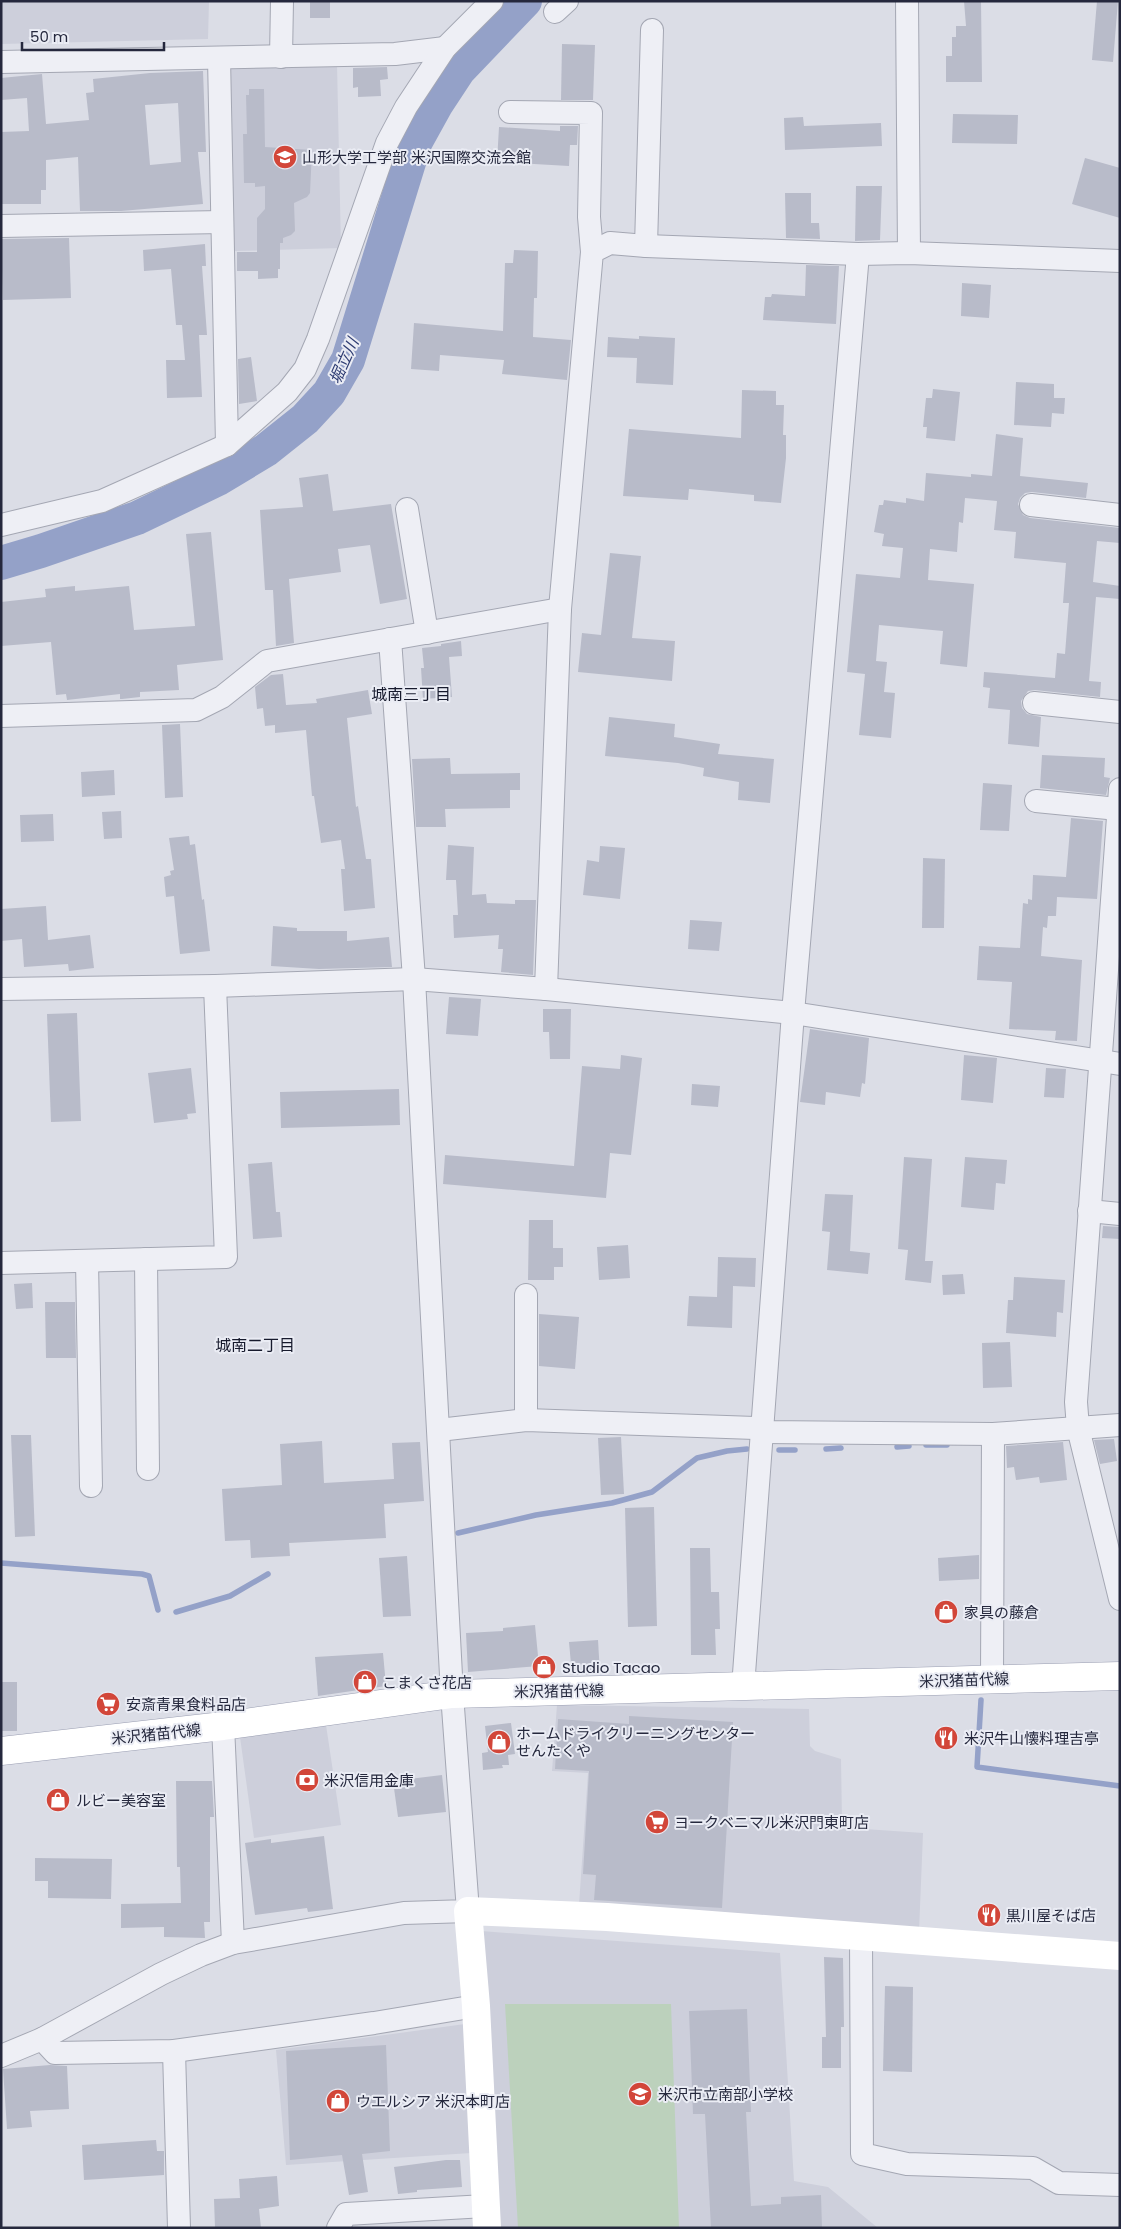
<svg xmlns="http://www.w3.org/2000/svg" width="1121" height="2229" viewBox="0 0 1121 2229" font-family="Poppins,'Noto Sans JP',sans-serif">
	<rect width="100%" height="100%" fill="#dbdde6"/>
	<g fill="#cdcfdb">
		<polygon points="1,1 209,1 208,39 1,44"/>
		<polygon points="337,64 341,248 234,251 229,66"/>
		<polygon points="557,1705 809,1709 810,1746 815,1751 841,1759 842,1822 850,1828 923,1833 919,1931 579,1905 588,1773 552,1771"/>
		<polygon points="326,1725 341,1825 254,1838 240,1737"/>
		<polygon points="481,1931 780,1953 794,2181 828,2187 878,2228 498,2228"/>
		<polygon points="465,2024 471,2153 286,2165 276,2050"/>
	</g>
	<polygon fill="#bcd1bc" points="505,2004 671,2004 679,2228 518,2228"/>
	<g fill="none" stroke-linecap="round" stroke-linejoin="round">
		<g stroke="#94a1c8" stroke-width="5.5">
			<polyline points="926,1445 947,1445"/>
			<polyline points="897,1447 909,1446"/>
			<polyline points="826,1449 841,1448"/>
			<polyline points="779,1450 795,1450"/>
			<polyline points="458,1533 536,1515 612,1503 652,1492 697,1458 727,1451 747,1449"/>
			<polyline points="1,1563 142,1574 149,1576 158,1610"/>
			<polyline points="176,1612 230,1596 268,1574"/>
			<polyline points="981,1700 977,1767 1120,1786"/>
		</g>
		<polyline stroke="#94a1c8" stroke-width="34" points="1,563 41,551 137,518 218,479 266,450 305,419 329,393 348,360 415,143 436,105 459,70 525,1"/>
	</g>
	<g fill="#b8bbc9" fill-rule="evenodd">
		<rect x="310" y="1" width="20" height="17"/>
		<polygon points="964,1 981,1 982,82 946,82 946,56 952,56 952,37 956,37 956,26 966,26"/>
		<polygon points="1097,1 1118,1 1113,62 1092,60"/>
		<polygon points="562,44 595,45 593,100 561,100"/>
		<polygon points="387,67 388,79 380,80 381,96 358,97 358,87 353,88 353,68"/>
		<path d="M203,71L206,152H198L203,204L121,211H80L78,157L46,160V190H41V204H1V132L29,131L27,98L1,100V78L42,74L46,124L89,120L86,93L94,92L93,79L150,73ZM178,103L181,162L150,165L145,105Z"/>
		<polygon points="249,89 264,89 265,147 312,150 310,193 307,197 294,203 295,231 291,235 283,238 283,243 280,243 280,269 278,269 278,278 258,279 258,271 237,271 237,252 257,252 257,218 265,209 265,186 255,187 255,183 244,183 243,134 247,134 246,95 249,95"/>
		<polygon points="953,114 1018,115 1017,144 952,143"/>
		<polygon points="803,117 804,126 881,123 882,146 785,150 784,118"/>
		<polygon points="560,126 578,126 577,145 570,145 569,166 497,162 499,127 560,131"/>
		<polygon points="1085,158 1120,168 1120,218 1072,204"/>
		<polygon points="856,186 882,186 880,240 855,241"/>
		<polygon points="785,193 811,193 811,223 819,223 820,239 786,238"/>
		<polygon points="69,238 71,298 3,300 1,239"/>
		<polygon points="205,244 206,266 202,266 207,335 199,335 202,397 167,398 166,360 185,360 182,325 176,325 171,269 144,271 143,250"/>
		<polygon points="514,250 538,251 537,298 534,298 533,337 571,340 567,380 502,374 504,360 440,355 439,371 411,369 414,323 503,331 505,263 513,263"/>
		<polygon points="806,265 839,266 836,324 763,320 765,297 771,297 772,294 805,296"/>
		<polygon points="962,283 991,285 989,318 961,316"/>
		<polygon points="639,336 675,338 673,385 636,383 637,358 607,357 608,337 639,339"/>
		<polygon points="251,357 257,401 239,404 238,359"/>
		<polygon points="1016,382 1054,384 1054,398 1065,398 1064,414 1052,413 1051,427 1014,425"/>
		<polygon points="933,389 960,392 955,441 926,438 927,427 923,427 926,398 932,398"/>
		<polygon points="742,390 776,391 776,405 784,405 783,435 786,435 786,458 781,503 754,501 754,495 689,489 688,500 623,496 629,429 741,438"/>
		<polygon points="996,434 1023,438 1020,476 1088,483 1086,498 1032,492 1025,493 1020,498 1018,504 1023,515 1030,518 1120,528 1120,543 1097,541 1093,582 1120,586 1120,599 1096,597 1089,681 1101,682 1100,697 1035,690 1028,691 1021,701 1022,708 1027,714 1041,717 1039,747 1008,744 1010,710 988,708 990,688 983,687 984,672 1055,678 1057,653 1065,654 1069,603 1063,603 1066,563 1014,558 1016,532 994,530 997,501 965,498 963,523 959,522 957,552 930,549 928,580 974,584 967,667 940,664 943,631 879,625 876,661 887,662 884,692 895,693 891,738 859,735 865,674 847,672 856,574 900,578 903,548 882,546 884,534 874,532 879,505 883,505 884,500 906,503 906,498 924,501 926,473 971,477 971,474 992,476"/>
		<polygon points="328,474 333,511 391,504 407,599 380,604 370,545 338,549 341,572 289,579 294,643 276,646 273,590 265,590 260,510 303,507 299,478"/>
		<polygon points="211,532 223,660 177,665 179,690 140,692 140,697 122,699 120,699 120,694 67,700 66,694 56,695 51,642 1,646 1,602 46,597 45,589 75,586 75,591 129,586 134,630 195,626 186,534"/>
		<polygon points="610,553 641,556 632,638 675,641 672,681 578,672 582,633 601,635"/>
		<polygon points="461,641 462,656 449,657 452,697 423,699 421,668 424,668 422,648 441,646 441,644"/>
		<polygon points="283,674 286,705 317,703 316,699 368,690 372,714 347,718 356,807 358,806 366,859 371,859 375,908 344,911 341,869 345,869 341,840 321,843 314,796 312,796 306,730 275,733 275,725 265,726 263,708 257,709 255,687 271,675"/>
		<polygon points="609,717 675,724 674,737 720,744 718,754 774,759 770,803 738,800 739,782 703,776 704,768 678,763 605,756"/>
		<polygon points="180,724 183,797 165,798 162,725"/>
		<polygon points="1042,755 1105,758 1104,777 1110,778 1106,795 1040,788"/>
		<polygon points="450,758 451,774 520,773 520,790 510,790 510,808 445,809 446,827 416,827 412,759"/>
		<polygon points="114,770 115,795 82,797 81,772"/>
		<polygon points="983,783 1012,785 1009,831 980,830"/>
		<polygon points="121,811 122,838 104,839 102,812"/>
		<polygon points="53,814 54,841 21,842 20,815"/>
		<polygon points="1071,818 1103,821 1097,899 1057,897 1056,916 1048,916 1047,928 1043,927 1041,956 1082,960 1077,1041 1055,1040 1056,1031 1009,1029 1012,982 977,980 979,946 1020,948 1023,903 1028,904 1028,899 1032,900 1033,875 1066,877"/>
		<polygon points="189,836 190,845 195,844 202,900 204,899 210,951 180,954 174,896 166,897 164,877 171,875 170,871 174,870 169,838"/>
		<polygon points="448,845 474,847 472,895 486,894 487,903 515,904 515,900 536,900 533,975 501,972 503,949 498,949 499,935 454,938 453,915 458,915 456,880 446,880"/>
		<polygon points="600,846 625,848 620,899 583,895 587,860 599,862"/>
		<polygon points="923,858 945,859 944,928 922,928"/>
		<polygon points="46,906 48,940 90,935 94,968 69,971 68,964 24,967 22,939 1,941 1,909"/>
		<polygon points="690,920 722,922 719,951 688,949"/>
		<polygon points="273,926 297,928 297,931 347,931 347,941 389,937 392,967 319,969 271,966"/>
		<polygon points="449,997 481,999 478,1036 446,1034"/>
		<polygon points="543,1009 571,1009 570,1059 550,1059 549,1032 543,1032"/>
		<polygon points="77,1013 81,1121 51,1122 47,1014"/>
		<polygon points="810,1029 869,1038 865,1084 862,1083 860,1097 826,1092 825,1105 800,1102"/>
		<polygon points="621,1055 642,1058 631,1155 610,1153 606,1198 443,1184 445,1155 574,1166 582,1066 620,1069"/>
		<polygon points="964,1055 997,1058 993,1103 961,1100"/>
		<polygon points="191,1068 196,1113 187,1114 188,1119 154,1123 148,1073"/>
		<polygon points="1046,1068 1066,1069 1064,1098 1044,1097"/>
		<polygon points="692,1084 720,1086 718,1107 691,1105"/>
		<polygon points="399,1089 400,1125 281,1128 280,1092"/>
		<polygon points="904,1157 932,1159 925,1261 933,1261 931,1283 905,1280 908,1250 898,1249"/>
		<polygon points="965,1157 1007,1160 1005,1184 996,1183 994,1210 961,1207"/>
		<polygon points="272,1162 276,1212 280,1212 282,1237 253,1239 248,1164"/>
		<polygon points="825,1194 853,1195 850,1251 870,1253 868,1274 827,1270 830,1232 822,1231"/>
		<polygon points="529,1220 553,1220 553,1248 563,1248 563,1267 554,1267 554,1280 528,1280"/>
		<polygon points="1103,1226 1120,1227 1120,1239 1102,1238"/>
		<polygon points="628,1245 630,1278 599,1280 597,1247"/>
		<polygon points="718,1257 756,1258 755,1287 733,1286 732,1328 687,1326 689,1296 717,1297"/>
		<polygon points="963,1274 965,1294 943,1295 942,1275"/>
		<polygon points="1014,1277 1065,1280 1063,1313 1057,1312 1056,1337 1006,1333 1008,1300 1013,1300"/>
		<polygon points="32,1283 33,1308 16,1309 14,1284"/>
		<polygon points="45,1302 75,1302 76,1358 46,1358"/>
		<polygon points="539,1314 579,1317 575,1369 539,1366"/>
		<polygon points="1010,1342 1012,1387 983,1388 982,1343"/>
		<polygon points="11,1435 31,1435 35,1536 15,1537"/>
		<polygon points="621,1437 624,1494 601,1495 598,1438"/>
		<polygon points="1114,1439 1117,1461 1100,1464 1094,1440"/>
		<polygon points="322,1441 324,1483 394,1479 392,1443 420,1442 424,1501 384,1504 386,1538 289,1543 290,1556 251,1558 250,1540 225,1541 222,1489 282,1485 280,1444"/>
		<polygon points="1063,1442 1067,1480 1040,1483 1039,1477 1016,1480 1014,1467 1007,1468 1006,1446"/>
		<polygon points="654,1507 657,1626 628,1627 625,1508"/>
		<polygon points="690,1548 710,1548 711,1592 719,1592 720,1629 715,1629 716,1655 691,1655"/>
		<polygon points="979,1555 979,1579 939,1581 938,1558"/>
		<polygon points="407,1556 411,1616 383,1617 379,1558"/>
		<polygon points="535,1625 539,1666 468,1672 466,1633 503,1631 503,1628"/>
		<polygon points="598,1640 600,1674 572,1675 569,1642"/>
		<polygon points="383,1653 386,1686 318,1696 315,1657"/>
		<rect x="1" y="1682" width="16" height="49"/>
		<polygon points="629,1716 733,1722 722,1908 594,1900 596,1875 583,1874 589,1771 555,1769 558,1719 629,1724"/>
		<polygon points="511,1723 515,1754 508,1755 509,1765 502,1765 503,1768 483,1770 482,1753 488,1752 485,1726"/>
		<polygon points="442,1775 446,1812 398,1817 393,1781"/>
		<polygon points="176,1781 212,1781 214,1817 210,1817 210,1922 204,1922 205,1938 164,1937 164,1927 121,1928 121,1904 181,1903 180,1867 177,1867"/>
		<polygon points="324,1836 333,1909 308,1912 307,1908 255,1915 245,1843 271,1839 271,1843"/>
		<polygon points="35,1858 112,1859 111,1899 48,1898 48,1881 35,1881"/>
		<polygon points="824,1957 843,1958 844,2027 841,2027 841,2068 822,2068 822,2037 826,2037"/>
		<polygon points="885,1986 913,1987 912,2072 883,2071"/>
		<polygon points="747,2009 751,2112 746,2112 751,2206 781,2204 781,2197 821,2195 822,2228 711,2228 705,2114 693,2114 689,2011"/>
		<polygon points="386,2045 390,2151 362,2154 368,2192 349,2195 342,2155 290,2160 286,2051"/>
		<polygon points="50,2065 67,2066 69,2109 30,2111 32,2127 7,2129 3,2069"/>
		<polygon points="156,2140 157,2151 164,2151 164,2175 84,2180 82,2145"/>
		<polygon points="446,2160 460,2160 462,2187 417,2190 417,2192 398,2194 394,2167"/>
		<polygon points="277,2176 279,2206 259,2209 261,2228 215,2228 214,2199 240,2198 239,2179"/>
	</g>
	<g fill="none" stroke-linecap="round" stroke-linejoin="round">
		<g stroke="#a4a7b3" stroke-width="24">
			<g id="street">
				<polyline points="907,1 909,253"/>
				<polyline points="555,12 567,1"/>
				<polyline points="281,57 282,1"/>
				<polyline points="219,58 227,445"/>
				<polyline points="1,62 395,54 445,48"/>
				<polyline points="510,112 591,113 589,217 592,252"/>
				<polyline points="1,226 222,222"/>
				<polyline points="646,246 652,30"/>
				<polyline points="1031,505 1120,515"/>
				<polyline points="407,509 427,633"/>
				<polyline points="1,525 102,501 227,445 287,392 305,369 318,339 387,143 406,107 445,48 492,1"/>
				<polyline points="1034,703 1120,712"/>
				<polyline points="1,716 196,710 222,697 267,661 560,609"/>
				<polyline points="1120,789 1076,1402 1078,1428 1120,1599"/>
				<polyline points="1036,801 1118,809"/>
				<polyline points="1,989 215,986 414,979 546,989 793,1013 1120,1064"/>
				<polyline points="546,989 560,609 592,252 610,243 646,246 858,254 909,253 1120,261"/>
				<polyline points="1089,1211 1120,1214"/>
				<polyline points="146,1259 148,1469"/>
				<polyline points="87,1261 91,1486"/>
				<polyline points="1,1263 226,1257 215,986"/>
				<polyline points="526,1420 526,1295"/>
				<polyline points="439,1430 526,1420 755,1428 763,1432 993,1434 1120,1425"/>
				<polyline points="992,1680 993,1434"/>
				<polyline points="743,1687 793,1013 858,254"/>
				<polyline points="223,1726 233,1943"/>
				<polyline points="861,1936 862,2154 907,2164 1033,2168 1059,2183 1120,2185"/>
				<polyline points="42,2039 55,2053 174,2051 374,2023 476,2006"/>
				<polyline points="174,2051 179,2228"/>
				<polyline points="1,2056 42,2039 161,1974 201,1955 233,1943 404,1913 468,1911 452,1694 414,979 390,639"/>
				<polyline points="338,2228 346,2214 485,2206"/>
			</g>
		</g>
		<g stroke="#9a9eb2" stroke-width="29">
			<polyline id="primary" points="1,1751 223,1726 452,1694 1120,1676"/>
		</g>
		<use href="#street" stroke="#eeeff5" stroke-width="22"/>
		<polyline stroke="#fff" stroke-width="28" points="487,2228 476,2006 468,1911 607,1917 1120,1956"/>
		<use href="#primary" stroke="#fff" stroke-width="28"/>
	</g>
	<defs>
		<g id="university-disc" transform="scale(1.25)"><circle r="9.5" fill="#d24639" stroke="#eaecf4"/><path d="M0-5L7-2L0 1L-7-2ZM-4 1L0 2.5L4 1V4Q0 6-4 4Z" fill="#fff"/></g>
		<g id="shop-disc" transform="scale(1.25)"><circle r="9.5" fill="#d24639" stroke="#eaecf4"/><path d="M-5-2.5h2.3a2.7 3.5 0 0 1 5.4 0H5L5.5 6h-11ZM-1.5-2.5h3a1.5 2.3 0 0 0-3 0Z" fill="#fff"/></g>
		<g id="supermarket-disc" transform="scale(1.25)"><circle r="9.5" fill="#d24639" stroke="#eaecf4"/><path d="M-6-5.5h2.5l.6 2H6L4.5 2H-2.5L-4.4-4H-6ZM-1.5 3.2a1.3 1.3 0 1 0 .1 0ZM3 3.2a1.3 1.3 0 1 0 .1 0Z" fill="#fff"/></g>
		<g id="restaurant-disc" transform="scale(1.25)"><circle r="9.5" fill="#d24639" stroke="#eaecf4"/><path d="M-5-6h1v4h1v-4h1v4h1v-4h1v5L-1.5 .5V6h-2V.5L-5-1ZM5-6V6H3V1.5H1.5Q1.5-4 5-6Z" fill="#fff"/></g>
		<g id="bank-disc" transform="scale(1.25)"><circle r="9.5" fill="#d24639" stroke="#eaecf4"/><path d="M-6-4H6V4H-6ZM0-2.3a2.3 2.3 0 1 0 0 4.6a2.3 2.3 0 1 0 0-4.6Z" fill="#fff"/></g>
		<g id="school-disc" transform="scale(1.25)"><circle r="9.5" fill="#d24639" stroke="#eaecf4"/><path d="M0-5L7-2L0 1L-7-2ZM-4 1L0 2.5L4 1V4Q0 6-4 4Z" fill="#fff"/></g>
	</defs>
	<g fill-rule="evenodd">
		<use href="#university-disc" x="285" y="157"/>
		<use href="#shop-disc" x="946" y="1612"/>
		<use href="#shop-disc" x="544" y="1667"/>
		<use href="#shop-disc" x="365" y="1682"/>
		<use href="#supermarket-disc" x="108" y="1704"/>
		<use href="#restaurant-disc" x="946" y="1738"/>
		<use href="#shop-disc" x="499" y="1742"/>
		<use href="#bank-disc" x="307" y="1780"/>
		<use href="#shop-disc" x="58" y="1800"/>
		<use href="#supermarket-disc" x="657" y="1822"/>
		<use href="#restaurant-disc" x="989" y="1915"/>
		<use href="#school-disc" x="640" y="2094"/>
		<use href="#shop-disc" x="338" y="2101"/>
	</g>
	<g text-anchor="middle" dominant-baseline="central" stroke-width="4" stroke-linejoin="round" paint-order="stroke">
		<g font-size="15" fill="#25283d" stroke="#eaecf4" text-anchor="start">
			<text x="302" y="157">山形大学工学部 米沢国際交流会館</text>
			<text x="964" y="1612">家具の藤倉</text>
			<text x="562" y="1667">Studio Tacao</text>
			<text x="382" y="1682">こまくさ花店</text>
			<text x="126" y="1704">安斎青果食料品店</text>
			<text x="516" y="1733">ホームドライクリーニングセンター<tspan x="516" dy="17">せんたくや</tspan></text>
			<text x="964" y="1738">米沢牛山懐料理吉亭</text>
			<text x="324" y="1780">米沢信用金庫</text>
			<text x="76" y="1800">ルビー美容室</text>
			<text x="674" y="1822">ヨークベニマル米沢門東町店</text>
			<text x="1006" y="1915">黒川屋そば店</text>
			<text x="658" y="2094">米沢市立南部小学校</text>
			<text x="356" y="2101">ウエルシア 米沢本町店</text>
		</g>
		<g font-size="15" fill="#25283d" stroke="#eaecf4">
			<text transform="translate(964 1680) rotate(-2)">米沢猪苗代線</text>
			<text transform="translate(559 1691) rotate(-1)">米沢猪苗代線</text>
			<text transform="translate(156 1734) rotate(-6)">米沢猪苗代線</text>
		</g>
		<g font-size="16" font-style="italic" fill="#2e3c72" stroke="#eaecf4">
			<text transform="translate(344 361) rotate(-66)">堀立川</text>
		</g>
		<g font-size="16" fill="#171a2d" stroke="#eaecf4">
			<text x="411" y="694">城南三丁目</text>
			<text x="255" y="1345">城南二丁目</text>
		</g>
	</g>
	<rect width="1121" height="2229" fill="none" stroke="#25283d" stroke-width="5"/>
	<path d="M22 42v8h142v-8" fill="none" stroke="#25283d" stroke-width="2.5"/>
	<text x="30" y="42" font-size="15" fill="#25283d" stroke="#eaecf4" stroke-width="4" paint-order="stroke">50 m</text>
</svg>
